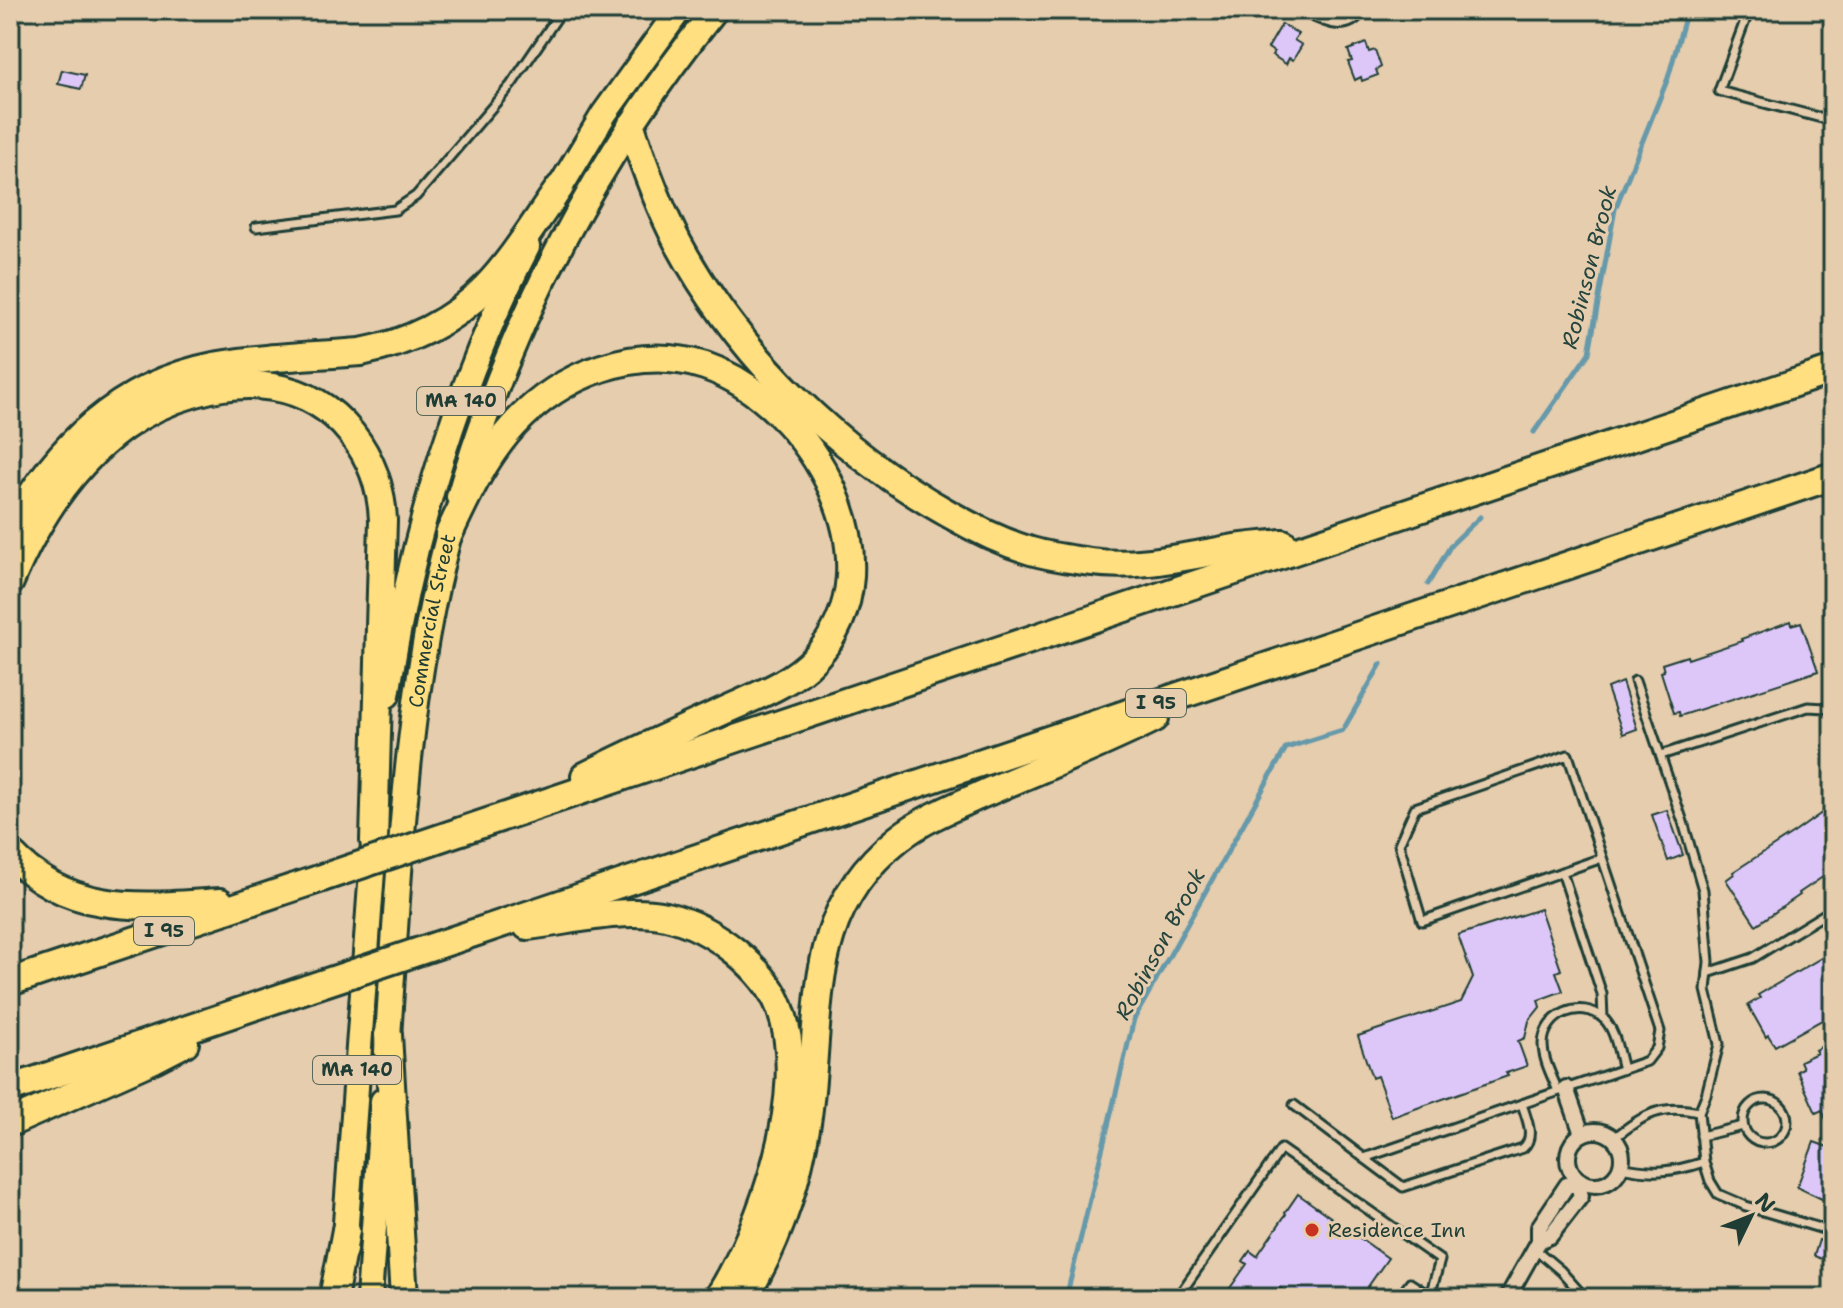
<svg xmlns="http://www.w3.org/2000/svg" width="1843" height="1308" viewBox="0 0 1843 1308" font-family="'Shantell Sans',sans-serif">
	<rect width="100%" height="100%" fill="#e5cdae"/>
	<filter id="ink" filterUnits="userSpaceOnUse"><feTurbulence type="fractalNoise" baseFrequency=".0125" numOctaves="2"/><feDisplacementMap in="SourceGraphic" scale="16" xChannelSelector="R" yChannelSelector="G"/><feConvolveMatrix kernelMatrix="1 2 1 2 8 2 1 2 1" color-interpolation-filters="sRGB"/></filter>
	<g filter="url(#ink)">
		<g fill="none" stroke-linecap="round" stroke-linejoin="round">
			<g stroke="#69a" stroke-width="5">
				<polyline points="1534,432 1589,353 1615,209 1668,78 1687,10"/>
				<polyline points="1428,584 1451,545 1480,517"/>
				<polyline points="1061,1298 1067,1294 1134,1019 1286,748 1343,730 1381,664"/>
			</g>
		</g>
		<g fill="#ddc7f8" stroke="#1f3d34" stroke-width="2">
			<polygon points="1282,24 1298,34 1294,40 1302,45 1293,60 1289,58 1286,64 1272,55 1274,52 1268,48"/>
			<polygon points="1366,43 1369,52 1375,50 1381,67 1376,70 1378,75 1362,81 1361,77 1355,80 1348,62 1352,61 1348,50"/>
			<polygon points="62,70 85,75 81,89 58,84"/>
			<polygon points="1791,621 1792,625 1801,622 1818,671 1680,716 1679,712 1674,713 1661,672 1664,671 1662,664 1687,656 1688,659 1742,641 1741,639"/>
			<polygon points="1622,682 1637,729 1623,734 1607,688"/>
			<polygon points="1833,805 1833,870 1799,893 1800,895 1756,925 1726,880 1734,874 1733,872 1795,832"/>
			<polygon points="1667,810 1683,855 1668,861 1652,815"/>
			<polygon points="1540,909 1561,970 1556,972 1563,991 1538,1000 1540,1007 1529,1021 1525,1038 1518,1041 1527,1066 1506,1073 1508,1076 1392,1117 1377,1076 1372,1078 1358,1036 1461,1002 1473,978 1458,935"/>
			<polygon points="1833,951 1833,1014 1775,1046 1768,1035 1766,1037 1748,1005 1760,998 1758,995"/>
			<polygon points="1827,1044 1828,1047 1833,1044 1833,1135 1822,1110 1816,1113 1797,1071 1803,1068 1800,1061 1817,1053 1815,1050"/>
			<polygon points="1814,1142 1833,1149 1833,1199 1827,1197 1826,1201 1797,1187"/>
			<polygon points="1298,1194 1388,1258 1360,1298 1294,1298 1280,1288 1273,1298 1223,1298 1247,1264 1243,1261 1250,1251 1257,1256 1286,1214 1285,1213"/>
			<polygon points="1819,1240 1833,1245 1833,1263 1814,1256"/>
		</g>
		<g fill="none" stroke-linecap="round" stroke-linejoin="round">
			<g stroke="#1f3d34" stroke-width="13">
				<g id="service">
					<polyline points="1749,10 1719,91 1833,121"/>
					<polyline points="256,227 395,210 416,196 511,85 562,10"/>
					<polyline points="1635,681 1683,822 1703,890 1709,962 1706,990 1719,1044 1706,1095 1699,1112 1704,1162 1710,1181 1718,1194 1746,1206 1833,1232"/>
					<polyline points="1661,755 1808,707 1826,708 1833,712"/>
					<polyline points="1562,872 1602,994 1603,1018"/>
					<polyline points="1708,973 1753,958 1833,909"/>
					<path d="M1558,1091C1552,1076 1543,1060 1543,1044C1544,1014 1581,999 1603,1018C1616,1030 1618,1053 1623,1069"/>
					<circle cx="1765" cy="1121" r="22"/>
					<polyline points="1294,1105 1364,1158 1647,1061 1657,1048 1660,1031 1568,755 1415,808 1399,844 1422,921 1602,858"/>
					<polyline points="1701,1136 1743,1126"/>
					<path d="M1614,1138C1644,1115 1661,1103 1699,1112"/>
					<path d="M1364,1158L1403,1187L1523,1148C1536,1137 1526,1118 1522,1104"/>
					<path d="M1621,1167C1652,1174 1674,1172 1704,1162"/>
					<polyline points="1535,1249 1561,1271 1585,1298"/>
					<polyline points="1177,1298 1281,1149 1440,1260 1430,1296"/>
					<polyline points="1399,1298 1410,1283 1433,1298"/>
				</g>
			</g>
			<g stroke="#1f3d34" stroke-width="20">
				<g id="minor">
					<path d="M1307,10C1325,18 1345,30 1359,10"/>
					<polyline points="1566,1088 1582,1134"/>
					<circle cx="1595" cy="1158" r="27"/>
					<polyline points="1539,1241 1550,1236 1581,1196 1578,1185 1581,1181"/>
					<polyline points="1507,1298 1539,1241 1539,1227 1567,1185 1578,1185"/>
				</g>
			</g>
			<g stroke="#1f3d34" stroke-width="30">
				<g id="primary">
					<polyline points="550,204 604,114 679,10"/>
					<path d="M459,497C511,319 599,154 715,10"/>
					<path d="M387,695C411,540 455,387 527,247"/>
				</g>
			</g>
			<g stroke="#1f3d34" stroke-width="30">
				<g id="trunk">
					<path id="s1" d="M387,1052C399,879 404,703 449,534"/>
					<polyline points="344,1250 374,844"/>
					<polyline points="369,1298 383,1101"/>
				</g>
			</g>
			<g stroke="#1f3d34" stroke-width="32">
				<g id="motorway">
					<path d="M631,126C644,166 658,205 678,243C739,356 837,451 949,514C975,529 1002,542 1031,551C1051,557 1071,559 1091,562C1138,568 1182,557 1229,549C1246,546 1265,545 1283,543"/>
					<path d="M10,530C56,447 118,385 214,366C262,357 312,356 361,352C407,343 453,322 486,287C514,258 536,220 560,187"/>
					<path d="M449,534C467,495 485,457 514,425C561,374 636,344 705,366C811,402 903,564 815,658C790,685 753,697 721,712C675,733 629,753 585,776"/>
					<path d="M10,582C35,523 71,465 124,427C164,398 223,379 273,387C339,398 380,456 383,520L374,841"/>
					<polyline points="461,831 1833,370"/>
					<path d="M10,853C69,916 142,907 220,902"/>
					<path d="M527,926C572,921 621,907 666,916C692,922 715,935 736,952C754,967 772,986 780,1008C811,1090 762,1228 718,1298"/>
					<polyline points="453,940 1833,476"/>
					<polyline points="10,982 319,879"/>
					<polyline points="388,1035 404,1298"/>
					<polyline points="10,1089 309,988"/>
					<polyline points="10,1123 154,1059 185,1043"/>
					<polyline points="333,1298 346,1230"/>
					<path d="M744,1298C777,1245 797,1184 807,1123C824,1015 801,916 898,839C923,819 954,807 983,794C1040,769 1099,746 1155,718"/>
				</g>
			</g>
			<use href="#service" stroke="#e5cdae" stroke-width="7"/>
			<use href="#minor" stroke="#e5cdae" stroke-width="14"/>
			<use href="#primary" stroke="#ffdf80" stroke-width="24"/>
			<use href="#trunk" stroke="#ffdf80" stroke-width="24"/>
			<use href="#motorway" stroke="#ffdf80" stroke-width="26"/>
			<g stroke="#1f3d34" stroke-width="32" stroke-linecap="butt">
				<g id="motorway-bridge">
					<polyline points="319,879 461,831"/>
					<polyline points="309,988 453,940"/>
				</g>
			</g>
			<use href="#motorway-bridge" stroke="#ffdf80" stroke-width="26"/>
		</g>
	</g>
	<circle fill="#c8321e" stroke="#e5cdae" stroke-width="3" cx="1312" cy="1230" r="8"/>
	<g text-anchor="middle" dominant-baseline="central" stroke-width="6" stroke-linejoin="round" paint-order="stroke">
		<g fill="#e5cdae" stroke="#5a6859" stroke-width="2">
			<rect x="417" y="387" width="88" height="28" rx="6"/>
			<rect x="1126" y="689" width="60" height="28" rx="6"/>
			<rect x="134" y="917" width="60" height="28" rx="6"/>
			<rect x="313" y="1056" width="88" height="28" rx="6"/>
		</g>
		<g font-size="18" font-weight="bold" fill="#1f3d34">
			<text x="461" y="401">MA 140</text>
			<text x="1156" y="703">I 95</text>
			<text x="164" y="931">I 95</text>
			<text x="357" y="1070">MA 140</text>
		</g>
		<g font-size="20" fill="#1f3d34" stroke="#e5cdae">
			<text stroke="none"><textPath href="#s1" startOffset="434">Commercial Street</textPath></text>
		</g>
		<g font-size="20" fill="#1f3d34" stroke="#e5cdae" text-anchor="start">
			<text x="1328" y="1230">Residence Inn</text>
		</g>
		<g font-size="22" font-style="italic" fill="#25453e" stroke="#e5cdae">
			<text transform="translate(1589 267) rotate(-76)">Robinson Brook</text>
			<text transform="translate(1160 944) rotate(-62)">Robinson Brook</text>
		</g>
	</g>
	<rect width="1843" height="1308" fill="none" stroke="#e5cdae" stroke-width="40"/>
	<rect x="20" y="20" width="1803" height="1268" fill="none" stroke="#1f3d34" stroke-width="3" filter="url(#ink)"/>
	<g transform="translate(1751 1216) rotate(47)" stroke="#e5cdae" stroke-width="6" paint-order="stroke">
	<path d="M0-6L14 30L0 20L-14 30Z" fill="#1f3d34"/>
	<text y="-12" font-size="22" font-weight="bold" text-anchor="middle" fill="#1f3d34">N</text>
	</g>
</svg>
